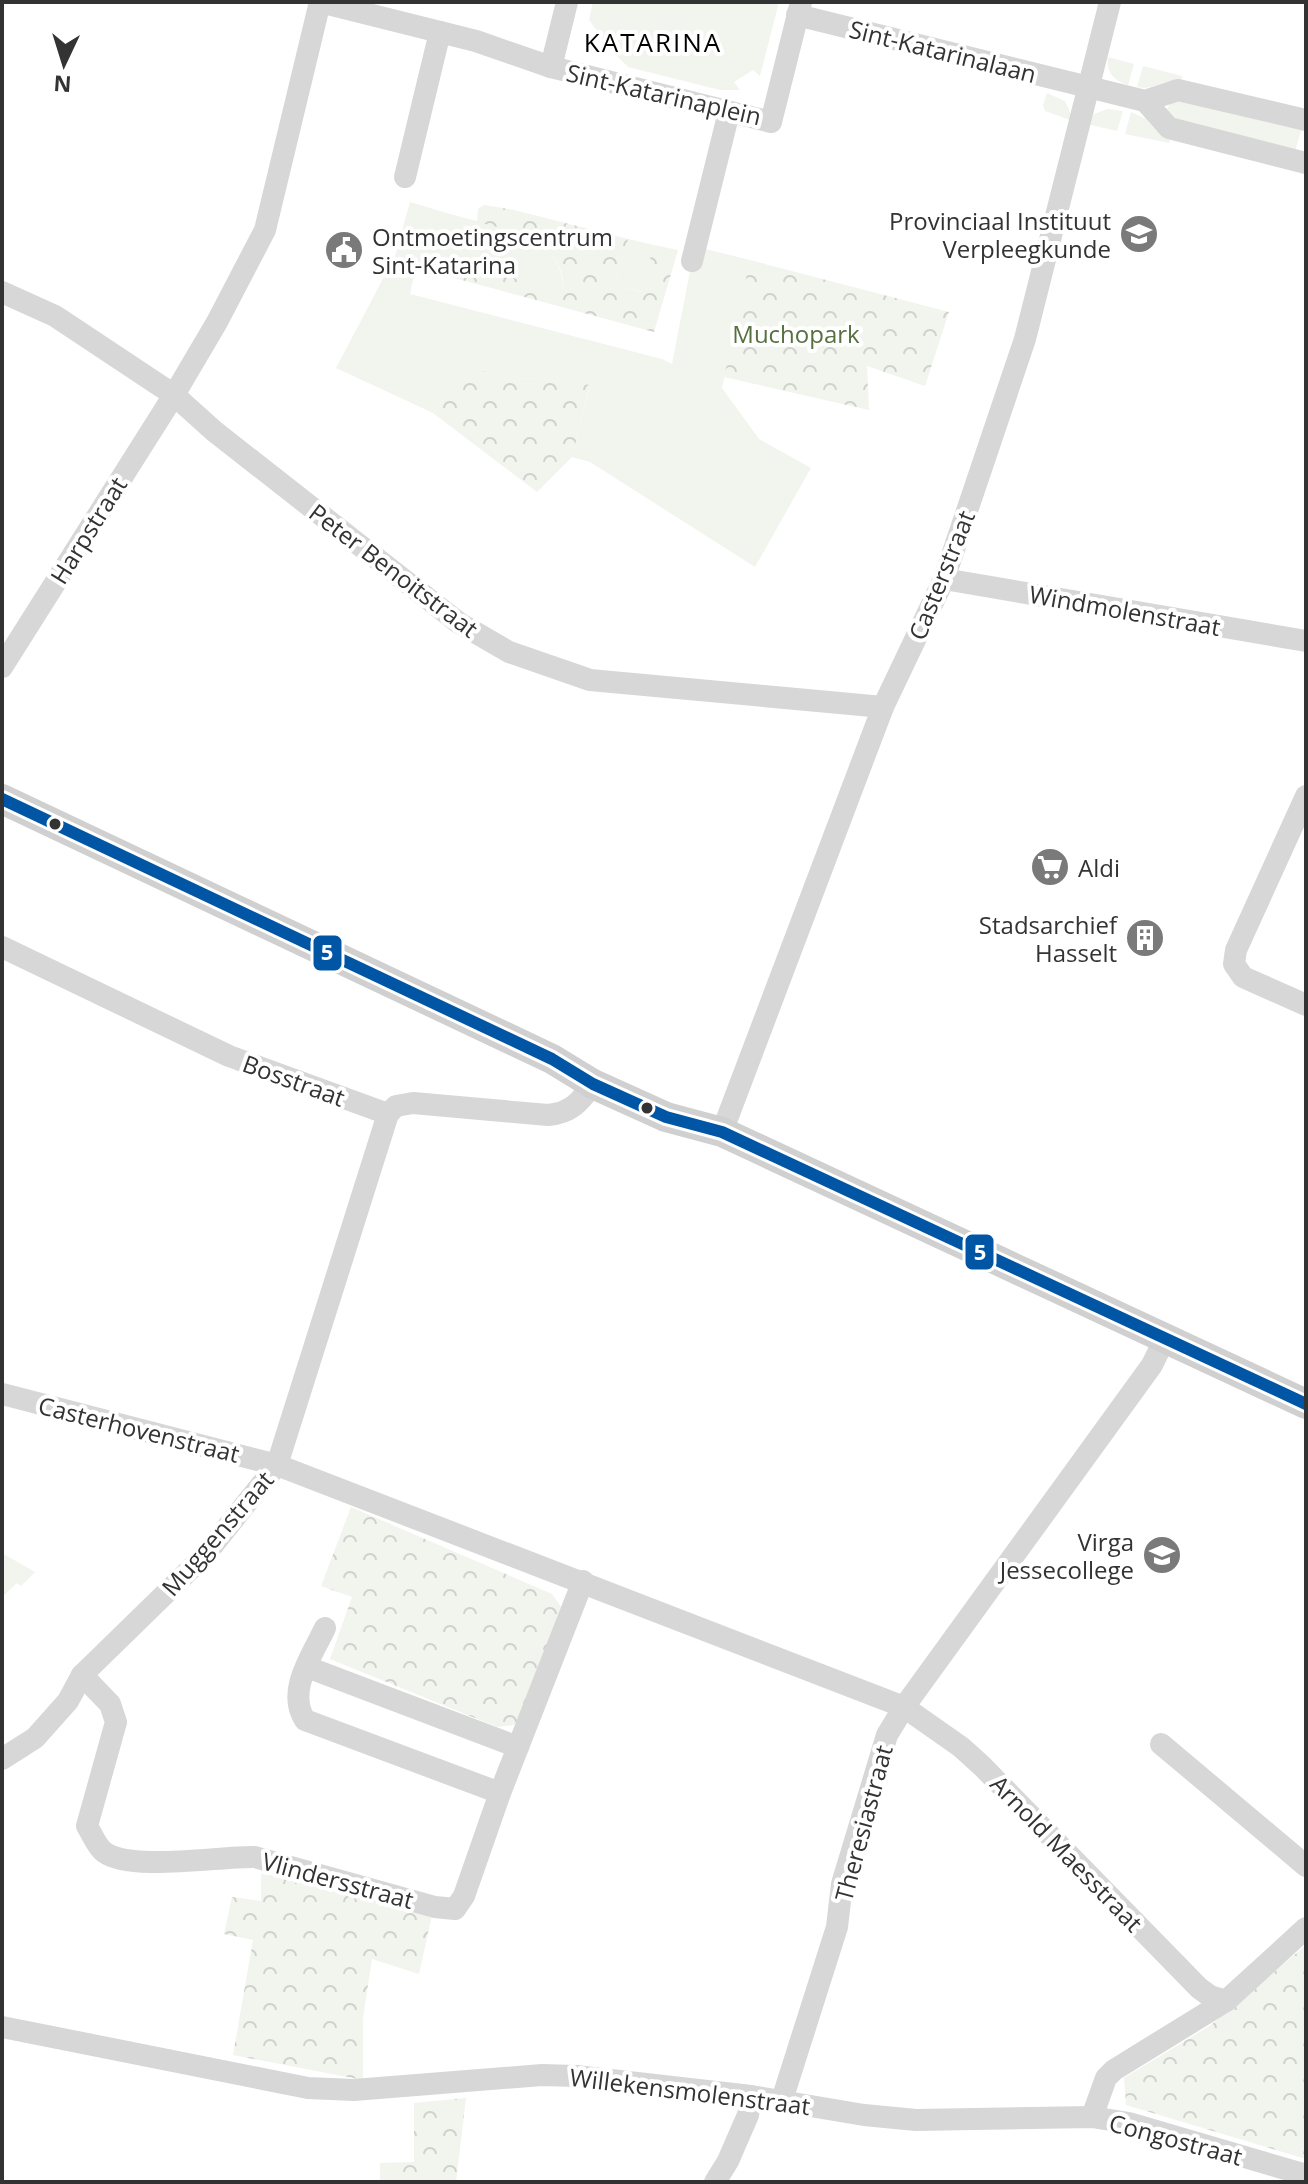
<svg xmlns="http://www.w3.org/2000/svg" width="1308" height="2184" viewBox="0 0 1308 2184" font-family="'Open Sans',sans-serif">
	<defs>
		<pattern id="forest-crowns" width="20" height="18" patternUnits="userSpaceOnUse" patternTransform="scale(2)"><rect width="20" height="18" fill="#f1f5ed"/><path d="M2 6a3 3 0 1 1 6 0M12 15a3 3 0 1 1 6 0" fill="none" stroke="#cfd2cc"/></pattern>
	</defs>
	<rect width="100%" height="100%" fill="#fff"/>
	<g fill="#f1f5ed">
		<polygon points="593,2 779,2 760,76 753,70 734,82 740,90 720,90 628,67 612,51 589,20"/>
		<path d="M1108,57L1134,64L1128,85C1114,81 1106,72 1108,57Z"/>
		<path d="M1143,66L1182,76L1181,81C1165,78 1154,91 1137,87Z"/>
		<polygon points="1047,93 1065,101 1071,115 1070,120 1045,111 1043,105"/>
		<path d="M1180,100L1302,127L1295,152L1175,123L1166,113C1168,104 1171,102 1180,100Z"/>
		<polygon points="1108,109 1123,111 1117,131 1087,124 1094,114"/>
		<polygon points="1131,112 1146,119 1157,131 1171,136 1169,143 1125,134"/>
		<path d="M410,202C432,209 454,215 476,221C516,232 564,240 563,292L419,253L410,294L662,359L672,364L692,261L705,249L750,260L722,388L759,439L811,468L755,567L590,462L572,457L590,386L529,378L499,383L474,364L433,413L336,368L395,256Z"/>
		<polygon points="628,239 654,245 642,292 615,285"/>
		<polygon points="2,1553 35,1572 21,1586 17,1583 2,1597"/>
	</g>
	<g fill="url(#forest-crowns)">
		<path d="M484,205L514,210L628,239L615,285L641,292L654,245L678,250L654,332L417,268L418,253L563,291C566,243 515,231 477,222L478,209Z"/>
		<polygon points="750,260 949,312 925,386 867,366 869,410 724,377"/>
		<polygon points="474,364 499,383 529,378 590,385 572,457 537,492 433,413"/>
		<polygon points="351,1507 552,1594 561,1607 522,1717 514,1725 497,1727 330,1659 352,1597 321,1586"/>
		<polygon points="261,1874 281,1876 432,1915 419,1974 372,1959 363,2018 363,2080 233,2055 253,1940 224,1934 232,1897 261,1901"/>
		<polygon points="1306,1945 1306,2159 1126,2105 1124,2078 1211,2025"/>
		<polygon points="466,2098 456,2182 380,2182 380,2163 414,2162 414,2103"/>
	</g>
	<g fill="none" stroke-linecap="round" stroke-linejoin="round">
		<g stroke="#d7d7d7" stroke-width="22">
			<polyline points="320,2 476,41 551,67 771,122 801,2"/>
			<polyline points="797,15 1145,101 1178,90 1306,120"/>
			<polyline points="551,67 567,2"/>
			<polyline points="1145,101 1169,128 1306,163"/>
			<polyline points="405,177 440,32"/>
			<polyline points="692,261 729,112"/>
			<polyline points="2,292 55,316 174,395 214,431 459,623 509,652 590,680 883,707"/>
			<polyline points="944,579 1306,641"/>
			<polyline points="2,667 174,395 217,322 265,230 320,2"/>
			<polyline points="1306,796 1236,950 1234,964 1243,977 1306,1005"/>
			<polyline points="2,947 229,1056 388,1114"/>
			<polyline points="722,1132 883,707 944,579 1025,339 1110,2"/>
			<polyline points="2,1394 277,1465 904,1707 961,1747 982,1766 1199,1988 1210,1996 1226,2001"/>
			<path d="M325,1628C312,1656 286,1691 305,1720L500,1793"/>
			<polyline points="307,1667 518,1747"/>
			<path d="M82,1675L110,1704L116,1722L87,1826C92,1834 97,1847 104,1852C131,1872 220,1856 255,1857L435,1907L455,1909L464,1896L500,1793L583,1581"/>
			<polyline points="1161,1744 1306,1866"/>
			<path d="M2,1759L35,1738L68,1701L82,1675L205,1555L277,1465L388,1114L396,1106L413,1103L548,1115C571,1113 580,1102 593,1084"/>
			<polyline points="2,2027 308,2088 354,2090 542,2075 576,2076 751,2096 864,2115 916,2120 1092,2117 1129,2123 1306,2175"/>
			<polyline points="782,2100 837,1927 842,1884 887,1735 904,1707 1152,1365 1165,1338"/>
			<polyline points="1092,2117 1106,2078 1114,2070 1226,2001 1306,1928"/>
			<polyline points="715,2182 728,2161 748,2115 751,2096"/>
		</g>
		<polyline stroke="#d0d0d0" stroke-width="30" points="2,799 552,1059 593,1084 666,1117 722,1132 1306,1404"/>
		<g stroke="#fff" stroke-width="18">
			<polyline id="bus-1" points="2,799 552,1059 593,1084 666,1117 722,1132 1306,1404"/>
		</g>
		<use href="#bus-1" stroke="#0056a4" stroke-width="12"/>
	</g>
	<defs>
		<g id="school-disc" transform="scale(2)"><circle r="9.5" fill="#7a7a7a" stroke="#fff"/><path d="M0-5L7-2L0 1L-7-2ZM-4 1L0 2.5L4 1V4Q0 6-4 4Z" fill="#fff"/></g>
		<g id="civic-disc" transform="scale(2)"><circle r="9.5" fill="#7a7a7a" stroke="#fff"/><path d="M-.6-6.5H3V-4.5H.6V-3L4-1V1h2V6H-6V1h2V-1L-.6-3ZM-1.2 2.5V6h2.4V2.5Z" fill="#fff"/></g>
		<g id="supermarket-disc" transform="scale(2)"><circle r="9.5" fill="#7a7a7a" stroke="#fff"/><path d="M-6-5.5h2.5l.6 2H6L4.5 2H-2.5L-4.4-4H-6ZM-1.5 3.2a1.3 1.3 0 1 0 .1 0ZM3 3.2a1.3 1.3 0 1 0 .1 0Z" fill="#fff"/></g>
		<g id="building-disc" transform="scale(2)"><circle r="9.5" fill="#7a7a7a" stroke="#fff"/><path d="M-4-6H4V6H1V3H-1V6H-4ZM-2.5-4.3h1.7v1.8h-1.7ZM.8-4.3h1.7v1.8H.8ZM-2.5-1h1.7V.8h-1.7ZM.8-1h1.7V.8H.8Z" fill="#fff"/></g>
	</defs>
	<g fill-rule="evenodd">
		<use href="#school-disc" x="1139" y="234"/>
		<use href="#civic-disc" x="344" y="250"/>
		<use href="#supermarket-disc" x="1050" y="867"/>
		<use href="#building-disc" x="1145" y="938"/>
		<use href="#school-disc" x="1162" y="1555"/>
	</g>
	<g fill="#333" stroke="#fff" stroke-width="3">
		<circle cx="55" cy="824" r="7"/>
		<circle cx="647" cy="1108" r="7"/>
	</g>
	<g text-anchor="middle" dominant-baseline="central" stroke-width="8" stroke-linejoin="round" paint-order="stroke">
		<g font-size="24" fill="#333" stroke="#fff">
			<text transform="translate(943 51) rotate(14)">Sint-Katarinalaan</text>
			<text transform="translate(664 94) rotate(13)">Sint-Katarinaplein</text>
			<text transform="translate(88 530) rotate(-58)">Harpstraat</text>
			<text transform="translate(394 570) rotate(37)">Peter Benoitstraat</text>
			<text transform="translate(941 575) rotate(-68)">Casterstraat</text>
			<text transform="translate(1125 610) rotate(10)">Windmolenstraat</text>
			<text transform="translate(294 1080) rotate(20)">Bosstraat</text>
			<text transform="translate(139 1429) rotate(14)">Casterhovenstraat</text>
			<text transform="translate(217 1533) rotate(-49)">Muggenstraat</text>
			<text transform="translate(863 1823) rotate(-75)">Theresiastraat</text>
			<text transform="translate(1067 1853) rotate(46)">Arnold Maesstraat</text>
			<text transform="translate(338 1880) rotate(15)">Vlindersstraat</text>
			<text transform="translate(690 2091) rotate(7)">Willekensmolenstraat</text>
			<text transform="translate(1176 2139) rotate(15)">Congostraat</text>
		</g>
		<g font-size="24" fill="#333" stroke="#fff" text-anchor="end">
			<text x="1111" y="220">Provinciaal Instituut<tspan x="1111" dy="28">Verpleegkunde</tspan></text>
			<text x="372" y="236" text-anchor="start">Ontmoetingscentrum<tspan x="372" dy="28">Sint-Katarina</tspan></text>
			<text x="1078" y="867" text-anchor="start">Aldi</text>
			<text x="1117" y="924">Stadsarchief<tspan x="1117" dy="28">Hasselt</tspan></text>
			<text x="1134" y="1541">Virga<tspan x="1134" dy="28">Jessecollege</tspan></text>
		</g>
		<g font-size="24" fill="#56703f" stroke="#fff">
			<text x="796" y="333">Muchopark</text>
		</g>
		<g font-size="26" letter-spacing="2" fill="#000" stroke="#fff">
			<text x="653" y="42">KATARINA</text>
		</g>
	</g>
	<g stroke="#fff" stroke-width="3">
		<rect x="312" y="934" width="31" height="38" rx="8" fill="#0056a4"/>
		<rect x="964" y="1233" width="31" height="38" rx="8" fill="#0056a4"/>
	</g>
	<g font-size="22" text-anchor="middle" font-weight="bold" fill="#fff">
		<text x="327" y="960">5</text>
		<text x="980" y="1260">5</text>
	</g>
	<rect width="1308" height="2184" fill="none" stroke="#333333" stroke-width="8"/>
	<g transform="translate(64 64) rotate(184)" stroke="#ffffff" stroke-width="6" paint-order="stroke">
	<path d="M0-6L14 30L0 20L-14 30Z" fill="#333333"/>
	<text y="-12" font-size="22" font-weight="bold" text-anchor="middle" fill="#333333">N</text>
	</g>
</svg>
